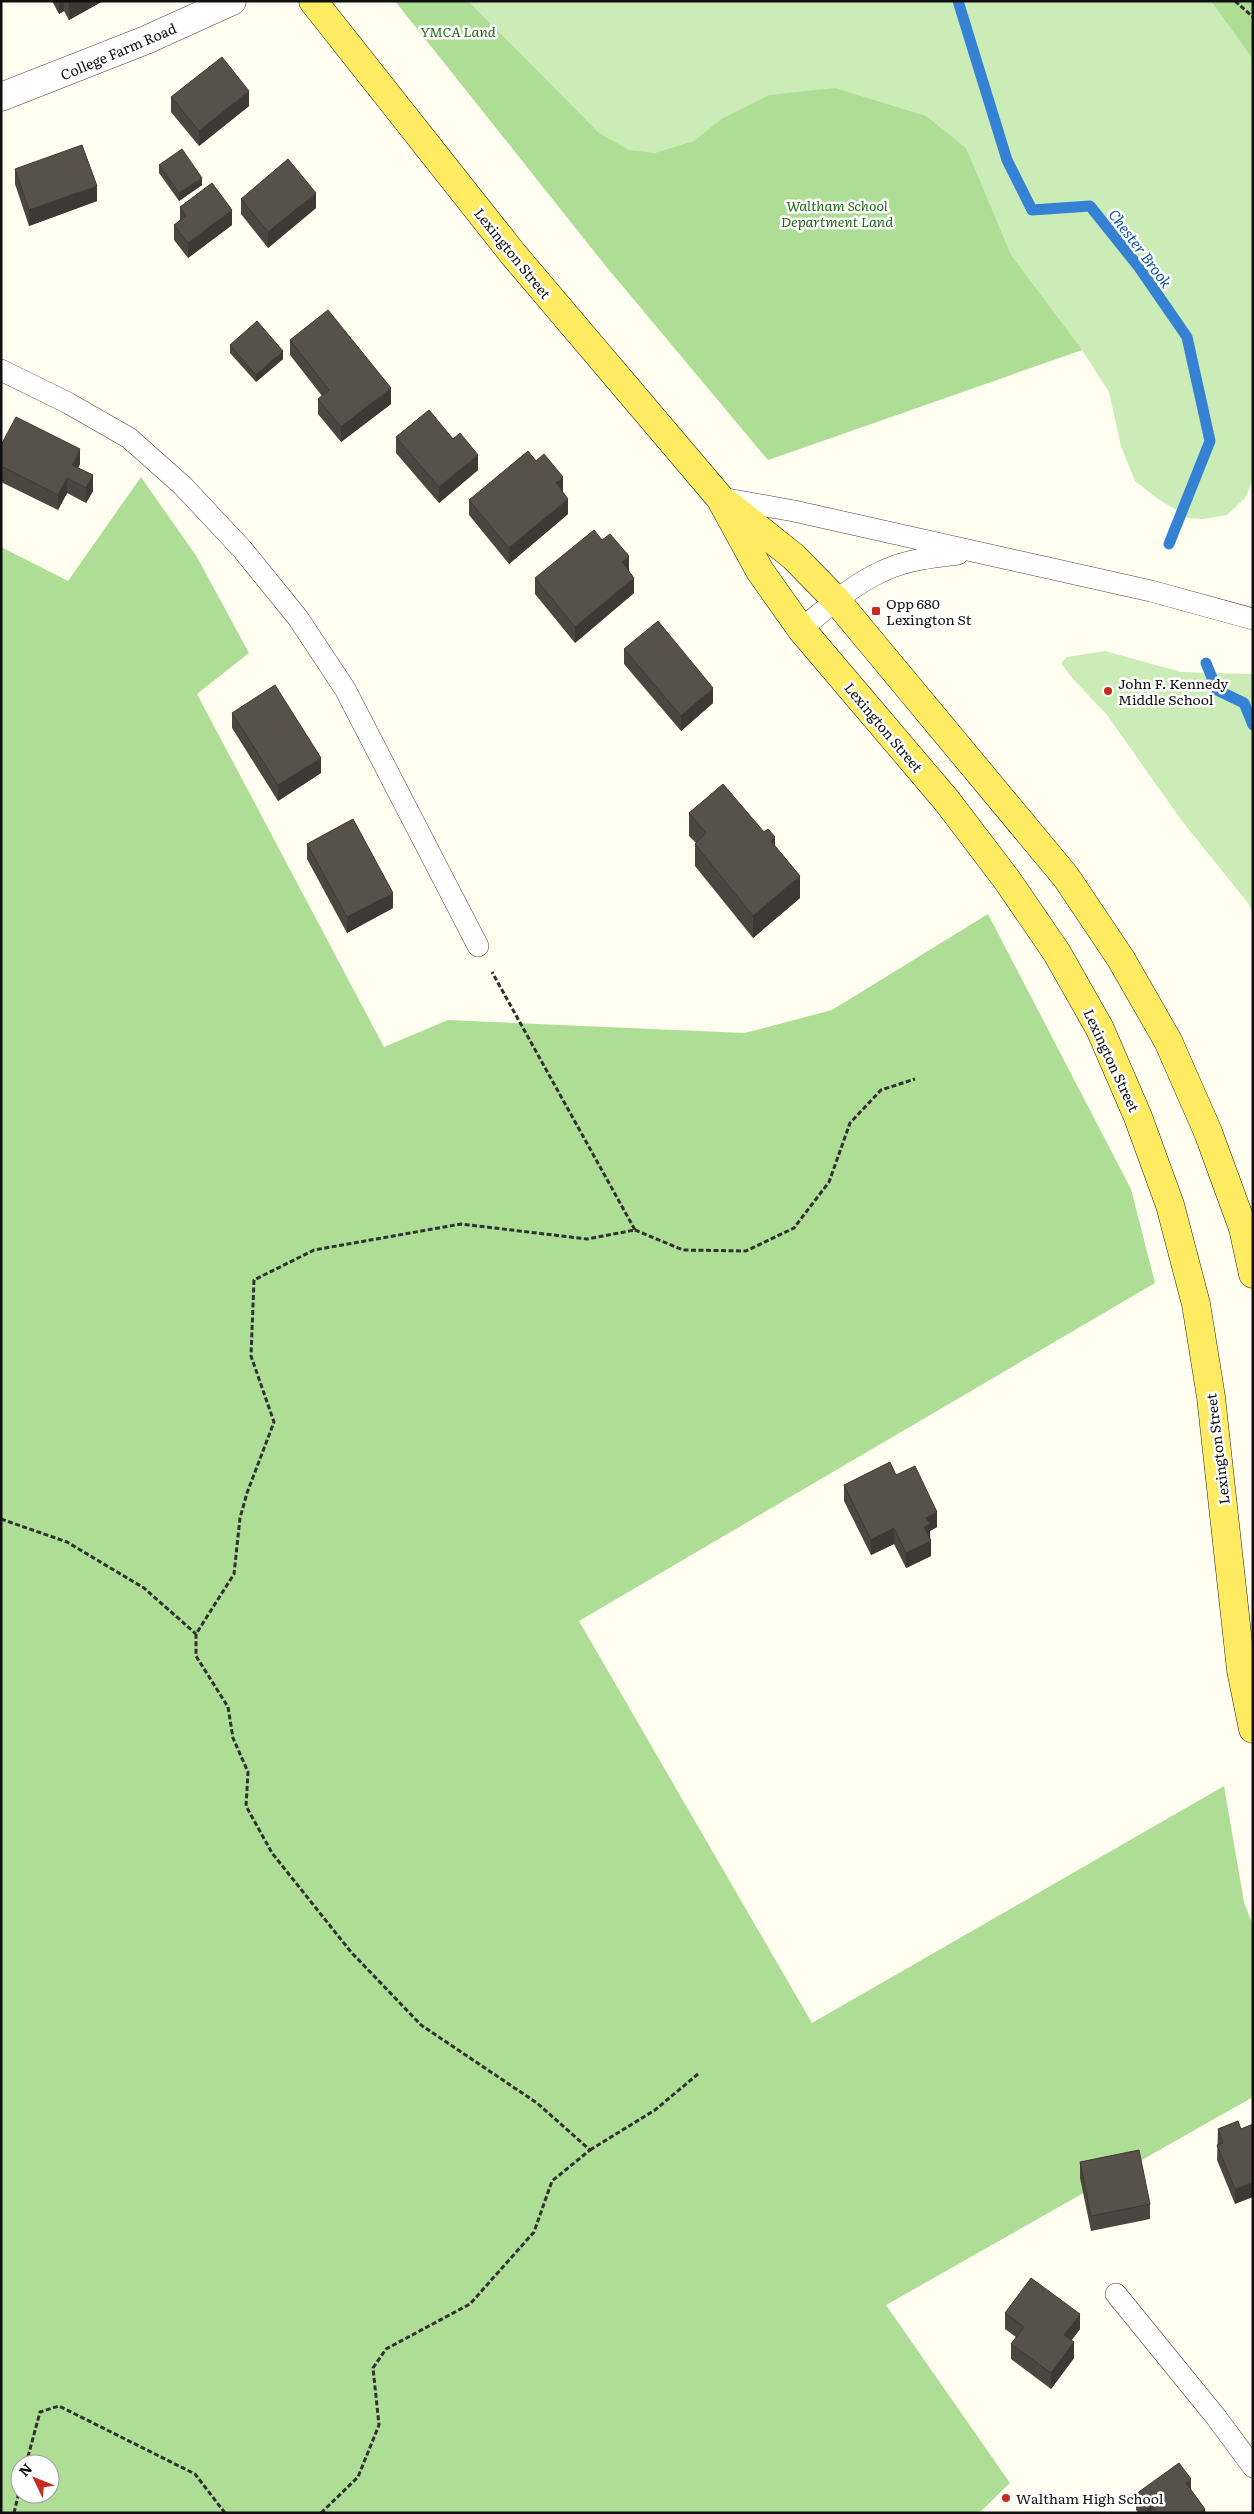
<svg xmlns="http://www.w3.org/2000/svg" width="1254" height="2514" viewBox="0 0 1254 2514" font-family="Literata,serif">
	<rect width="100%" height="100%" fill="#fffef1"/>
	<g fill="#ccecb7">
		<polygon points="395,1 1253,1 1253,481 1245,498 1227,515 1203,519 1188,518 1157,498 1135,481 1121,446 1109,392 1082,350 768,460 605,265"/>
		<polygon points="1105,651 1181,672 1253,674 1253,913 1248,903 1182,821 1107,715 1073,679 1061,663 1067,657"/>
	</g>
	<g fill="#aede96" fill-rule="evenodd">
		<polygon points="395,1 468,1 599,133 629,150 655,153 694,141 723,118 769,95 835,88 926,116 966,148 1011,255 1082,350 768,460 605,265"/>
		<polygon points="1211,1 1253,1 1253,59"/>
		<path d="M141,477L197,557L249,653L197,694L384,1047L448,1020L745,1033L832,1010L988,914L1131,1189L1155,1283L579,1621L812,2023L1224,1786L1244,1902L1253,1926V2097L886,2305L1010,2483L979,2513H1V547L68,581ZM20,2464H50V2494H20Z"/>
	</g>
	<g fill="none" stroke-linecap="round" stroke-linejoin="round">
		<g stroke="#3582d5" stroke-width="11">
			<polyline points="958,1 1007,160 1032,210 1090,206 1138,266 1187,337 1210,441 1169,544"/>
			<polyline points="1206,663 1217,690 1244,703 1253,725"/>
		</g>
		<g stroke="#424242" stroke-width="22">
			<g id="service">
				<polyline points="1,370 68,403 129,438 183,486 242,549 298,618 345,689 478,946"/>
				<polyline points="722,498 794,511 1151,591 1253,619"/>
				<path d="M801,629C826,609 853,584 883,571C906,560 932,557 958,554"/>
				<polyline points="1116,2294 1216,2417 1253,2467"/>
			</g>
		</g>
		<g stroke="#424242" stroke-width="29">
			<polyline id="minor" points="1,97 146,40 232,1"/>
		</g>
		<g stroke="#202020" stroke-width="29">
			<g id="primary">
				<polyline points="313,1 513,254 720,498 760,571 801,629 947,801 1007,880 1057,953 1100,1029 1138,1117 1170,1205 1196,1304 1211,1397 1241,1670 1253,1729"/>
				<polyline points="729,505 794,557 836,600 1066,877 1121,959 1168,1041 1208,1132 1243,1228 1253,1274"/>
			</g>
		</g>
		<g stroke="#313131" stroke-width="3" stroke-dasharray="5 2.5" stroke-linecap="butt">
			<polyline points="1235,1 1253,17"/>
			<polyline points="635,1230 683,1250 746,1251 794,1228 829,1182 850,1123 881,1090 915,1079"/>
			<polyline points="1,1519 67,1542 144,1588 196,1634"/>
			<polyline points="590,2150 655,2110 698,2074"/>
			<polyline points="26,2464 40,2412 59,2406 195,2474 225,2513"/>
			<polyline points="14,2513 20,2488"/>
			<polyline points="321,2513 358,2477 379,2425 373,2368 386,2349 470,2304 534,2232 552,2181 590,2150 537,2103 421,2025 351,1952 272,1853 246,1806 248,1772 233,1738 228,1707 196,1656 196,1634 234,1574 240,1518 247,1493 274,1422 251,1356 254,1280 314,1250 461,1224 587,1239 635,1230 492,972"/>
		</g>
		<use href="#service" stroke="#fff" stroke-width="21"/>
		<use href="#minor" stroke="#fff" stroke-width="28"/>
		<use href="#primary" stroke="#ffeb61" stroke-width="28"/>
	</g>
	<g fill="#4c4640">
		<polygon points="52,1 103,1 69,20 64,11 59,14"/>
		<polygon points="171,97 249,106 199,146 171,112"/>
		<polygon points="159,165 202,185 179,201 159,173"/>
		<polygon points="15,169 97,201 29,226 15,184"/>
		<polygon points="241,199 316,208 268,248 241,214"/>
		<polygon points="180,207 232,225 188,258 174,240 174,225 180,220"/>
		<polygon points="290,340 391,404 341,442 318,414 318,399 322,396 290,355"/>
		<polygon points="230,345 283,359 256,382 230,353"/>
		<polygon points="396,437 478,470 439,503 396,453"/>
		<polygon points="1,445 80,464 78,468 93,491 86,503 67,493 58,510 1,482"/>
		<polygon points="563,493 568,514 509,564 469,515 469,500"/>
		<polygon points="629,572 634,593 575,643 535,594 535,578"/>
		<polygon points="624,649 713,703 681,731 624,664"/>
		<polygon points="232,713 321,773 278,801 232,728"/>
		<polygon points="689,813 775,847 800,898 753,938 695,866 695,844 696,843 689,836"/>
		<polygon points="307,844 393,908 347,933 307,859"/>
		<polygon points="896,1475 937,1527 930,1531 931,1556 906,1568 894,1544 871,1555 844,1501 844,1485"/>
		<polygon points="1238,2121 1235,2204 1217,2160 1218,2129"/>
		<polygon points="1080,2162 1150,2204 1150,2219 1091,2231 1080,2178"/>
		<polygon points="1005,2313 1080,2329 1071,2341 1074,2358 1051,2389 1011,2359 1011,2344 1016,2337 1005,2329"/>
		<polygon points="1191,2490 1205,2513 1139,2513 1136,2510 1136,2494"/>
	</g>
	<g fill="#3e3934">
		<polygon points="59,1 64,1 64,11 59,14"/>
		<polygon points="69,1 103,1 69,20"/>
		<polygon points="249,91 249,106 199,146 199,131"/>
		<polygon points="202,178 202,185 179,201 179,193"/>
		<polygon points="97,186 97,201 29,226 29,210"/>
		<polygon points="316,193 316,208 268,248 268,232"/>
		<polygon points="232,210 232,225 188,258 188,243"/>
		<polygon points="283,351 283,359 256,382 256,375"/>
		<polygon points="391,388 391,404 341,442 341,427"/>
		<polygon points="80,449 80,464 72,480 72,465"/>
		<polygon points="478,455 478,470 439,503 439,487"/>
		<polygon points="93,475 93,491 86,503 86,488"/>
		<polygon points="563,477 563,493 556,483"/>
		<polygon points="67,478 67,493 58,510 58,495"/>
		<polygon points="568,499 568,514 509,564 509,548"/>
		<polygon points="629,556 629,572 622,562"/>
		<polygon points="634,578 634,593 575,643 575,627"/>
		<polygon points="713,688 713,703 681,731 681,716"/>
		<polygon points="321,758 321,773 278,801 278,785"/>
		<polygon points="775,837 775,859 771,841"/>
		<polygon points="800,876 800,898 753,938 753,916"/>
		<polygon points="393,893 393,908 347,933 347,917"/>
		<polygon points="937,1512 937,1527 930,1531 930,1540 924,1527 926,1518"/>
		<polygon points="894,1528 894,1544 871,1555 871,1540"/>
		<polygon points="931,1541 931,1556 906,1568 906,1553"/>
		<polygon points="1253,2182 1253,2197 1235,2204 1235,2189"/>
		<polygon points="1080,2314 1080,2329 1064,2350 1064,2335"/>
		<polygon points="1074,2342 1074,2358 1051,2389 1051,2373"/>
		<polygon points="1191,2479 1191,2495 1186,2483"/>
		<polygon points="1152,2506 1152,2513 1147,2513 1147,2509"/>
		<polygon points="1205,2509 1205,2513 1200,2513"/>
	</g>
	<g fill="#58514a" stroke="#3e3934">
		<polygon points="222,57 249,91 199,131 171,97"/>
		<polygon points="82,145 97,186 29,210 15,169"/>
		<polygon points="182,149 202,178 179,193 159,165"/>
		<polygon points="288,159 316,193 268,232 241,199"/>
		<polygon points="212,183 232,210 188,243 174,225 186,216 180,207"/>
		<polygon points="328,310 391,388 341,427 318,399 329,390 290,340"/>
		<polygon points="257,321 283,351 256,375 230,345"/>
		<polygon points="429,410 453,439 460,433 478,455 439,487 396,437"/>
		<polygon points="16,417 80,449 72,465 93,475 86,488 67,478 58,495 1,466 1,445"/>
		<polygon points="528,451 536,461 544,454 563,477 556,483 568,499 509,548 469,500"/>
		<polygon points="594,530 602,540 610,534 629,556 622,562 634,578 575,627 535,578"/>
		<polygon points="658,621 713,688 681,716 624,649"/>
		<polygon points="275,685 321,758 278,785 232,713"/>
		<polygon points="723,784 764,832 768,829 775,837 771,841 800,876 753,916 695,844 706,833 689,813"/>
		<polygon points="353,819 393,893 347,917 307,844"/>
		<polygon points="890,1462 896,1475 915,1466 937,1512 926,1518 930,1524 924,1527 931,1541 906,1553 894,1528 871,1540 844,1485"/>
		<polygon points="1238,2121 1241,2129 1253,2124 1253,2182 1235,2189 1217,2145 1223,2143 1218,2129"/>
		<polygon points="1139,2150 1150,2204 1091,2216 1080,2162"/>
		<polygon points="1031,2278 1080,2314 1064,2335 1074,2342 1051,2373 1011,2344 1024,2327 1005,2313"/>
		<polygon points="1179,2463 1191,2479 1186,2483 1205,2509 1200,2513 1157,2513 1152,2506 1147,2509 1136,2494"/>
	</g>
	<g fill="#c72b1e" stroke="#fff" stroke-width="2">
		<rect x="871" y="606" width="10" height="10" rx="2.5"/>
		<circle cx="1108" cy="691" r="5"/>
		<circle cx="1006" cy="2498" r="5"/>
	</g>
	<g text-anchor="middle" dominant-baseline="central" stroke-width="5" stroke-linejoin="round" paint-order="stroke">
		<g font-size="14" font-style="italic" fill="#226b1b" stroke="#fff">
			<text x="458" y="31">YMCA Land</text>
			<text x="837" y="205">Waltham School<tspan x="837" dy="16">Department Land</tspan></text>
		</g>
		<g font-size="14" fill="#0f0f0f" stroke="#fff">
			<text transform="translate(118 51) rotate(-23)">College Farm Road</text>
			<text transform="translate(513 253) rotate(51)">Lexington Street</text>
			<text transform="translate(884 727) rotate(50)">Lexington Street</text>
			<text transform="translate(1112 1060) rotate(65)">Lexington Street</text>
			<text transform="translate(1217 1449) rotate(-97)">Lexington Street</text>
		</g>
		<g font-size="14" fill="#0f0f0f" stroke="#fff" text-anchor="start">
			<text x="886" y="603">Opp 680<tspan x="886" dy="16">Lexington St</tspan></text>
			<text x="1118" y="683">John F. Kennedy<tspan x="1118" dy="16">Middle School</tspan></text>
			<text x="1016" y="2498">Waltham High School</text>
		</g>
		<g font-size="15" font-style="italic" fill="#1054a8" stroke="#fff">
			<text transform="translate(1141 248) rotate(53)">Chester Brook</text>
		</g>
	</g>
	<rect width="1254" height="2514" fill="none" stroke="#0f0f0f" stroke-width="5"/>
	<g transform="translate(35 2479) rotate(313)"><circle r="24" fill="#ffffff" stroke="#9f9f9f"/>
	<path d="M0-4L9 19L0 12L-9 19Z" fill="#c72b1e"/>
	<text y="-8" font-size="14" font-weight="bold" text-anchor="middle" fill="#0f0f0f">N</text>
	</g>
</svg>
